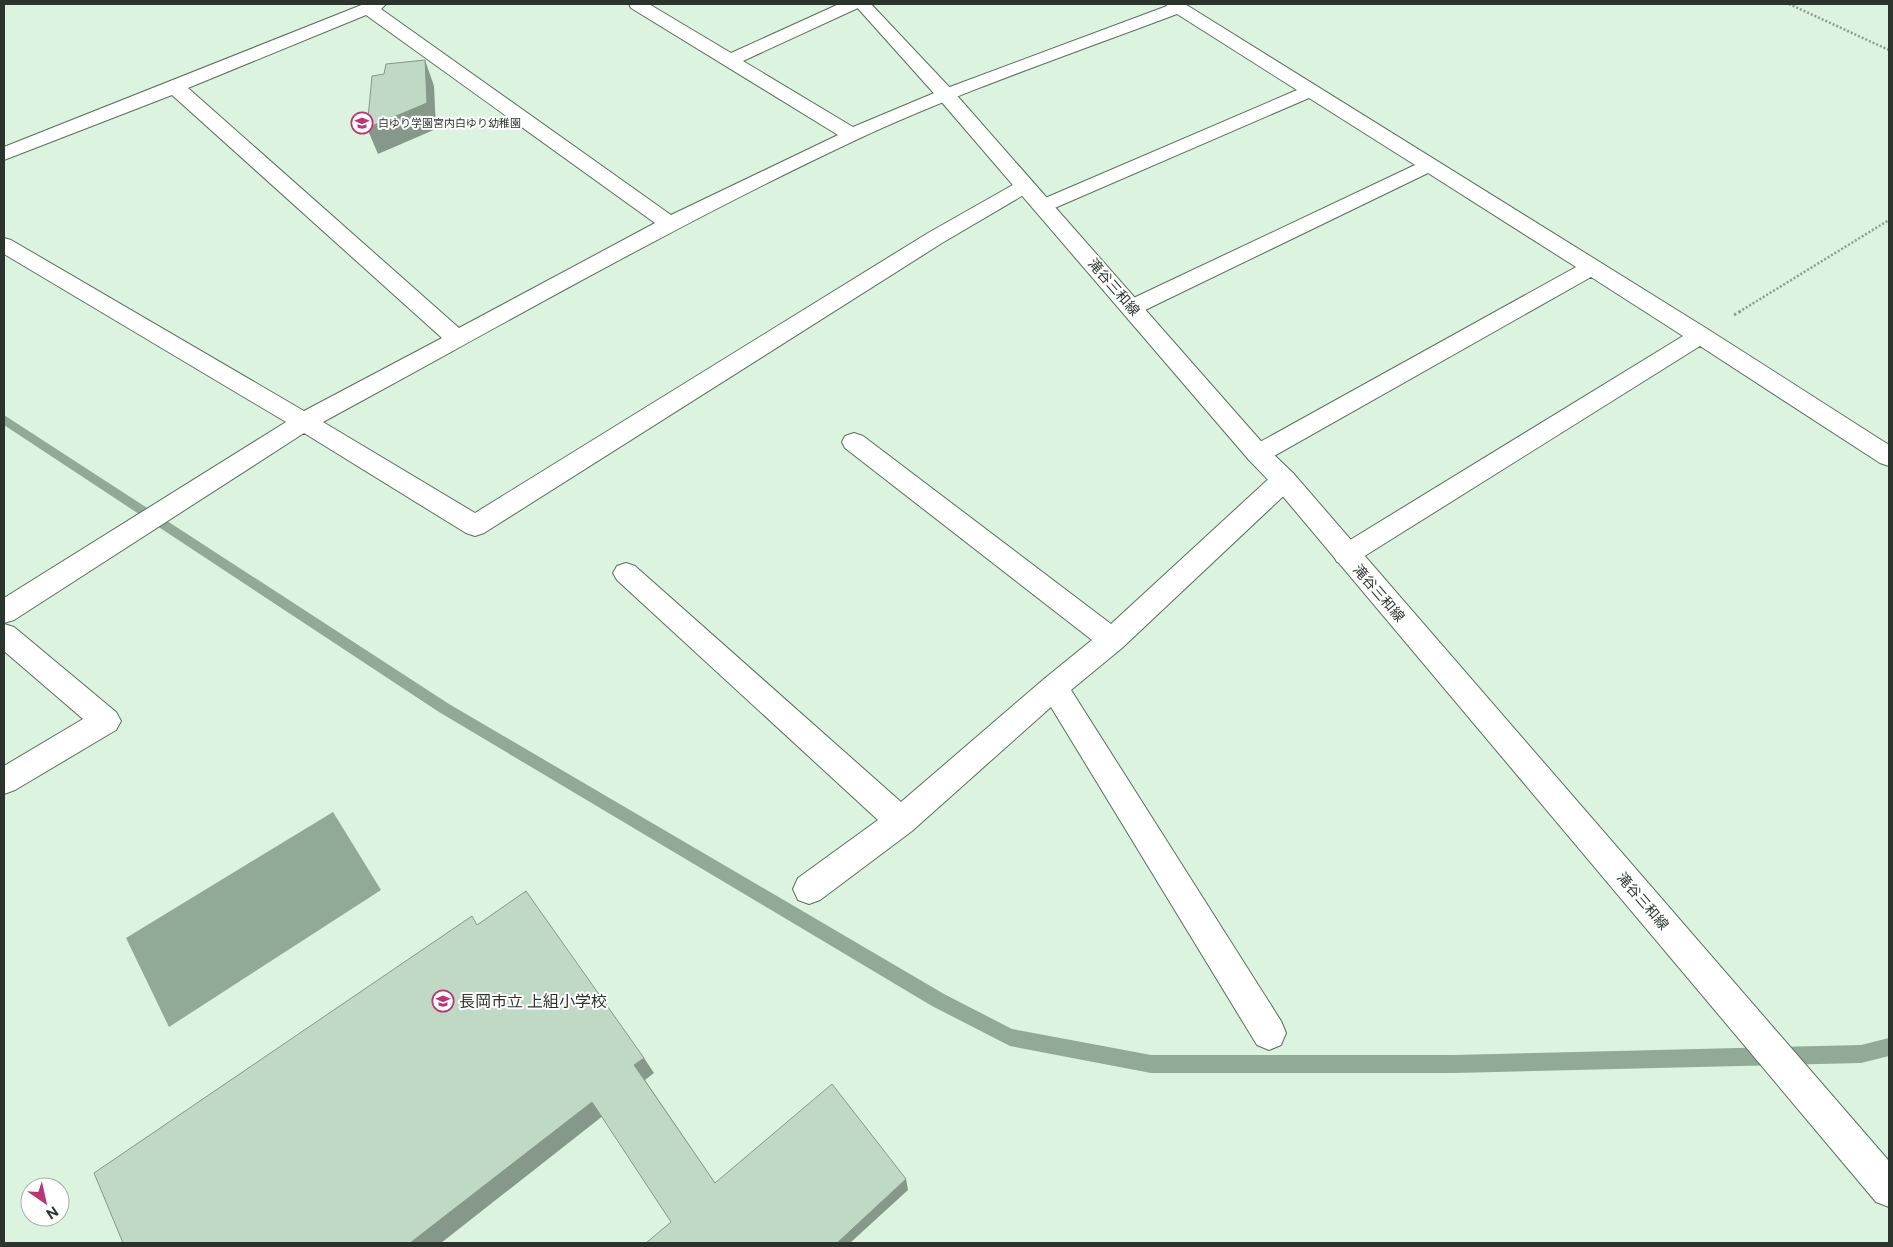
<svg xmlns="http://www.w3.org/2000/svg" width="1893" height="1247" viewBox="0 0 1893 1247" font-family="'Public Sans','Noto Sans JP',sans-serif">
	<rect width="100%" height="100%" fill="#dbf3df"/>
	<polygon fill="#90aa95" points="333,812 381,890 169,1027 126,938"/>
	<g fill="none" stroke-linecap="round" stroke-linejoin="round">
		<polygon fill="#90aa95" fill-rule="evenodd" points="4,415 449,704 944,994 1012,1029 1151,1055 1454,1055 1861,1045 1889,1038 1889,1056 1861,1063 1454,1073 1151,1073 1010,1046 932,1006 439,712 4,425"/>
		<g stroke="#596f5e" stroke-width="2">
			<g id="street">
				<path d="M364,4H386L381,9L671,215L838,135L631,8L629,4H649L731,53L839,4H860L858,8L743,61L853,127L939,91L1167,6L1166,4H1185L1709,330L1889,445V466L1880,463L1700,346L1355,562L1346,565L1337,562L1333,555L1337,548L1683,336L1591,277L1267,460L1258,463L1249,460L1246,454L1249,448L1576,267L1428,173L1141,312L1133,314L1125,312L1122,307L1125,302L1415,165L1309,98L1050,210L1043,212L1036,210L1033,206L1036,202L1297,90L1177,14C1071,54 962,91 858,139C675,225 500,326 323,422L475,513L928,233L1018,182L1025,180L1032,182L1035,186L1032,190L942,243L484,533L475,536L466,533L304,433L14,620L4,623V598L286,422L4,254V238L11,240L304,411L442,338L172,95L4,160V147ZM366,15L655,223L459,328L188,88Z"/>
				<polygon points="854,433 863,436 1111,624 1275,473 1284,471 1293,473 1297,480 1293,487 1122,648 1071,690 1281,1021 1286,1033 1281,1045 1269,1050 1257,1045 1051,707 912,831 820,900 809,904 798,900 793,889 798,878 878,820 617,580 613,573 617,566 626,563 635,566 901,802 1044,679 1092,640 845,448 842,442 845,436"/>
				<polygon points="4,624 14,627 116,712 121,721 116,730 15,790 4,794 4,766 83,719 4,651"/>
			</g>
		</g>
		<g stroke="#596f5e" stroke-width="2">
			<polygon id="secondary" points="854,4 871,4 953,91 1267,448 1293,473 1889,1161 1889,1207 1876,1202 1275,487 1249,460 939,99"/>
		</g>
		<g stroke="#8c9d8f" stroke-width="2.5" stroke-dasharray="2 2" stroke-linecap="butt">
			<polyline points="1789,4 1889,50"/>
			<polyline points="1739,312 1889,220"/>
		</g>
		<polyline stroke="#8c9d8f" stroke-width="3" stroke-dasharray="2.5 2.5" stroke-linecap="butt" points="1734,315 1741,311"/>
		<use href="#street" fill="#fff" fill-rule="evenodd"/>
		<use href="#secondary" fill="#fff" fill-rule="evenodd"/>
	</g>
	<g fill="#869889">
		<polygon points="425,60 434,86 436,129 378,154 367,128"/>
		<polygon points="644,1058 654,1073 645,1080 723,1194 634,1065"/>
		<polygon points="592,1102 604,1115 441,1243 410,1243"/>
		<polygon points="906,1179 908,1190 850,1243 837,1243"/>
	</g>
	<g fill="#bfd9c4" stroke="#869889">
		<polygon points="425,60 427,103 367,128 372,76 384,74 386,64"/>
		<polygon points="526,891 644,1058 634,1065 715,1183 832,1084 906,1179 837,1243 646,1243 671,1222 592,1102 410,1243 123,1243 94,1173 472,916 477,925"/>
	</g>
	<defs>
		<g id="school-ring" transform="scale(1.125)"><circle r="9.5" fill="#fff" stroke="#bd3472" stroke-width="1.5"/><path d="M0-5L7-2L0 1L-7-2ZM-4 1L0 2.5L4 1V4Q0 6-4 4Z" fill="#bd3472"/></g>
	</defs>
	<g fill-rule="evenodd">
		<use href="#school-ring" x="362" y="123"/>
		<use href="#school-ring" x="443" y="1001"/>
	</g>
	<g text-anchor="middle" dominant-baseline="central" stroke-width="4" stroke-linejoin="round" paint-order="stroke">
		<g font-size="11" fill="#2b342d" stroke="#fff" text-anchor="start">
			<text x="378" y="123">白ゆり学園宮内白ゆり幼稚園</text>
		</g>
		<g font-size="14" fill="#2b342d" stroke="#fff">
			<text transform="translate(1114 287) rotate(49)">滝谷三和線</text>
			<text transform="translate(1379 593) rotate(49)">滝谷三和線</text>
			<text transform="translate(1643 901) rotate(49)">滝谷三和線</text>
		</g>
		<g font-size="16" fill="#2b342d" stroke="#fff" text-anchor="start">
			<text x="459" y="1001">長岡市立 上組小学校</text>
		</g>
	</g>
	<rect width="1893" height="1247" fill="none" stroke="#2b342d" stroke-width="10"/>
	<g transform="translate(45 1202) rotate(146)"><circle r="24" fill="#ffffff" stroke="#aaaeab"/>
	<path d="M0-4L9 19L0 12L-9 19Z" fill="#bd3472"/>
	<text y="-8" font-size="14" font-weight="bold" text-anchor="middle" fill="#2b342d">N</text>
	</g>
</svg>
